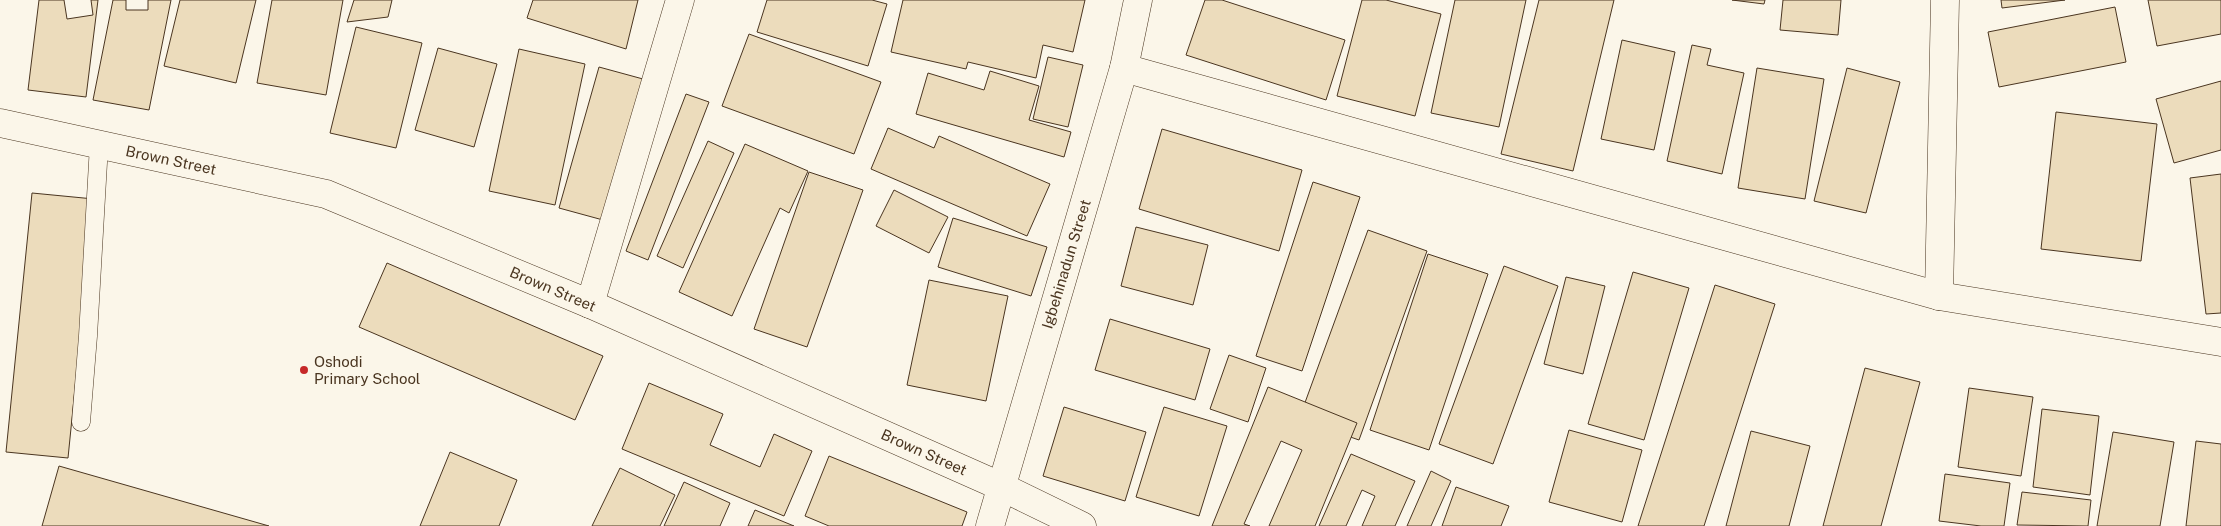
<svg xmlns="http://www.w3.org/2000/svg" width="2221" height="526" viewBox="0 0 2221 526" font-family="'Public Sans',sans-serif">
	<rect width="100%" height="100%" fill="#fbf6e9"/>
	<g fill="#ecdcbc" stroke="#4a3520">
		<polygon points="39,0 64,0 67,19 93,15 91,0 98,0 86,97 28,90"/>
		<polygon points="113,0 126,0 126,10 148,10 148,0 171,0 149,110 93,100"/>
		<polygon points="180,0 256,0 236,83 164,66"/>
		<polygon points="272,0 343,0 326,95 257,83"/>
		<polygon points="354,0 392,0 388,17 347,22"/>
		<polygon points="533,0 638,0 626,49 527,18"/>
		<polygon points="767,0 872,0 887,4 868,66 757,32"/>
		<polygon points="903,0 1085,0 1073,52 1043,45 1036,78 968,62 966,69 891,52"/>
		<polygon points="1205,0 1222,0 1345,40 1326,100 1186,55"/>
		<polygon points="1362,0 1386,0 1441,14 1415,116 1337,96"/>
		<polygon points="1455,0 1526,0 1499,127 1431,113"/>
		<polygon points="1539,0 1614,0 1573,171 1501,154"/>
		<polygon points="1732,0 1765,0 1764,4"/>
		<polygon points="1783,0 1841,0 1838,35 1780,30"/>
		<polygon points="2001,0 2065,0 2002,8"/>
		<polygon points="2148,0 2221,0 2221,34 2157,46"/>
		<polygon points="2115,7 2126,62 1999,87 1988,32"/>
		<polygon points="356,27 422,43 396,148 330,133"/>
		<polygon points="749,34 881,82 854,154 722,106"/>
		<polygon points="1622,40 1675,52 1654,150 1601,139"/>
		<polygon points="1692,45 1711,49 1707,65 1744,73 1722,174 1667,161"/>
		<polygon points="438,48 497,64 474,147 415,130"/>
		<polygon points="519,49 585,64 555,205 489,191"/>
		<polygon points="1048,57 1083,65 1068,127 1033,119"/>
		<polygon points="599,67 643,79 603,220 559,208"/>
		<polygon points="1757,68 1824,79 1805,199 1738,188"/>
		<polygon points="1847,68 1900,82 1866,213 1814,201"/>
		<polygon points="990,71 1039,86 1029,120 1071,132 1064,157 916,114 928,73 984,90"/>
		<polygon points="2221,81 2221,150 2174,163 2156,99"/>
		<polygon points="686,94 709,102 648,260 626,251"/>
		<polygon points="2056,112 2157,124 2141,261 2041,249"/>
		<polygon points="888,128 934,148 939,136 1050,184 1027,236 871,169"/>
		<polygon points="1162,129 1302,170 1279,251 1139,209"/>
		<polygon points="708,141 734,153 683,268 657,256"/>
		<polygon points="745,144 808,171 789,213 780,208 732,316 679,292"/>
		<polygon points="809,172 863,190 807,347 754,329"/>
		<polygon points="2221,174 2221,313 2206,314 2190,178"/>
		<polygon points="1313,182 1360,197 1302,371 1256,356"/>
		<polygon points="894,190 948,217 929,253 876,226"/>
		<polygon points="32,193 94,199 68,458 6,452"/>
		<polygon points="953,218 1047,247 1031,296 938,267"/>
		<polygon points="1136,227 1208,245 1193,305 1121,286"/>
		<polygon points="1368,230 1427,251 1359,440 1299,419"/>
		<polygon points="1428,254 1488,274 1429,450 1370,430"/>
		<polygon points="387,263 603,356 575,420 359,327"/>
		<polygon points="1504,266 1558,286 1493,464 1439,444"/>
		<polygon points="1633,272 1689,288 1644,440 1588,424"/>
		<polygon points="1566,277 1605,286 1583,374 1544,364"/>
		<polygon points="929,280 1008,296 986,401 907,385"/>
		<polygon points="1715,285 1775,304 1704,526 1638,526"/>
		<polygon points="1110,319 1210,349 1195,400 1095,370"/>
		<polygon points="1229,355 1266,368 1248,422 1210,409"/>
		<polygon points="1865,368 1920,382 1881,526 1823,526"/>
		<polygon points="649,383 723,414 710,445 760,467 774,434 812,451 784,516 622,449"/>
		<polygon points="1268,387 1357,423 1315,526 1269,526 1302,450 1281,441 1244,524 1250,526 1212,526"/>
		<polygon points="1969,388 2033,397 2021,476 1958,467"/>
		<polygon points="1064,407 1146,432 1125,501 1043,476"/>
		<polygon points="1164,407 1227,426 1199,516 1136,497"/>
		<polygon points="2042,409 2099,416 2090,495 2033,487"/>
		<polygon points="1569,430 1642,450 1622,522 1549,502"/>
		<polygon points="1751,431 1810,446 1789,526 1726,526"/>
		<polygon points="2113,432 2174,442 2160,526 2097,526"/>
		<polygon points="2196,441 2221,444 2221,526 2186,526"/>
		<polygon points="450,452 517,480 499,526 420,526"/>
		<polygon points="1351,454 1415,481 1395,526 1362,526 1375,496 1362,490 1346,526 1319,526"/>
		<polygon points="829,456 967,512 962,526 829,526 805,516"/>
		<polygon points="59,466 269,526 42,526"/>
		<polygon points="620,468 675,495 660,526 592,526"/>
		<polygon points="1431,471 1451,481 1431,526 1407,526"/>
		<polygon points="1945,474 2010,483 2004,526 1981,526 1939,521"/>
		<polygon points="684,482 730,503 720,526 664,526"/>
		<polygon points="1456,487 1509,506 1501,526 1442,526"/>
		<polygon points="2022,492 2091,500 2088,526 2017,525"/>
		<polygon points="755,510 794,526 748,526"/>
	</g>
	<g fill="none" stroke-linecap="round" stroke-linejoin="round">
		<g stroke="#4a3520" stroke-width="19">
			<polyline id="service" points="81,422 88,336 99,145"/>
		</g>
		<g stroke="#4a3520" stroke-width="29">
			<g id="minor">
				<polyline points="1124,68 1939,296 2221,342"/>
				<polyline points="1939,296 1945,0"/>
				<polyline points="590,304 680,0"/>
			</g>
		</g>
		<g stroke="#4a3520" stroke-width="29">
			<g id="tertiary">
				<polyline points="0,123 326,194 590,304 1000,486 1082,526"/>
				<polyline points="990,526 1124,68 1138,0"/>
			</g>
		</g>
		<use href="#service" stroke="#fbf6e9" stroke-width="18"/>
		<use href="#minor" stroke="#fbf6e9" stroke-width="28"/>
		<use href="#tertiary" stroke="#fbf6e9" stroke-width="28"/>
	</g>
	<circle fill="#c62828" stroke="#fbf6e9" stroke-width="2" cx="304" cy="370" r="5"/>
	<g text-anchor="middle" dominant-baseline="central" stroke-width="4" stroke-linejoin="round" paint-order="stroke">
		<g font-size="15" fill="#4a3520" stroke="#fbf6e9">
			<text transform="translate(171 160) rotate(12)">Brown Street</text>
			<text transform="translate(1066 264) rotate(-73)">Igbehinadun Street</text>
			<text transform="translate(553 289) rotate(23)">Brown Street</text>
			<text transform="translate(924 452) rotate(24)">Brown Street</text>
		</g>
		<g font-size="15" fill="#4a3520" stroke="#fbf6e9" text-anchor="start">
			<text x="314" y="361">Oshodi<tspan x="314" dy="17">Primary School</tspan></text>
		</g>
	</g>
</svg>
